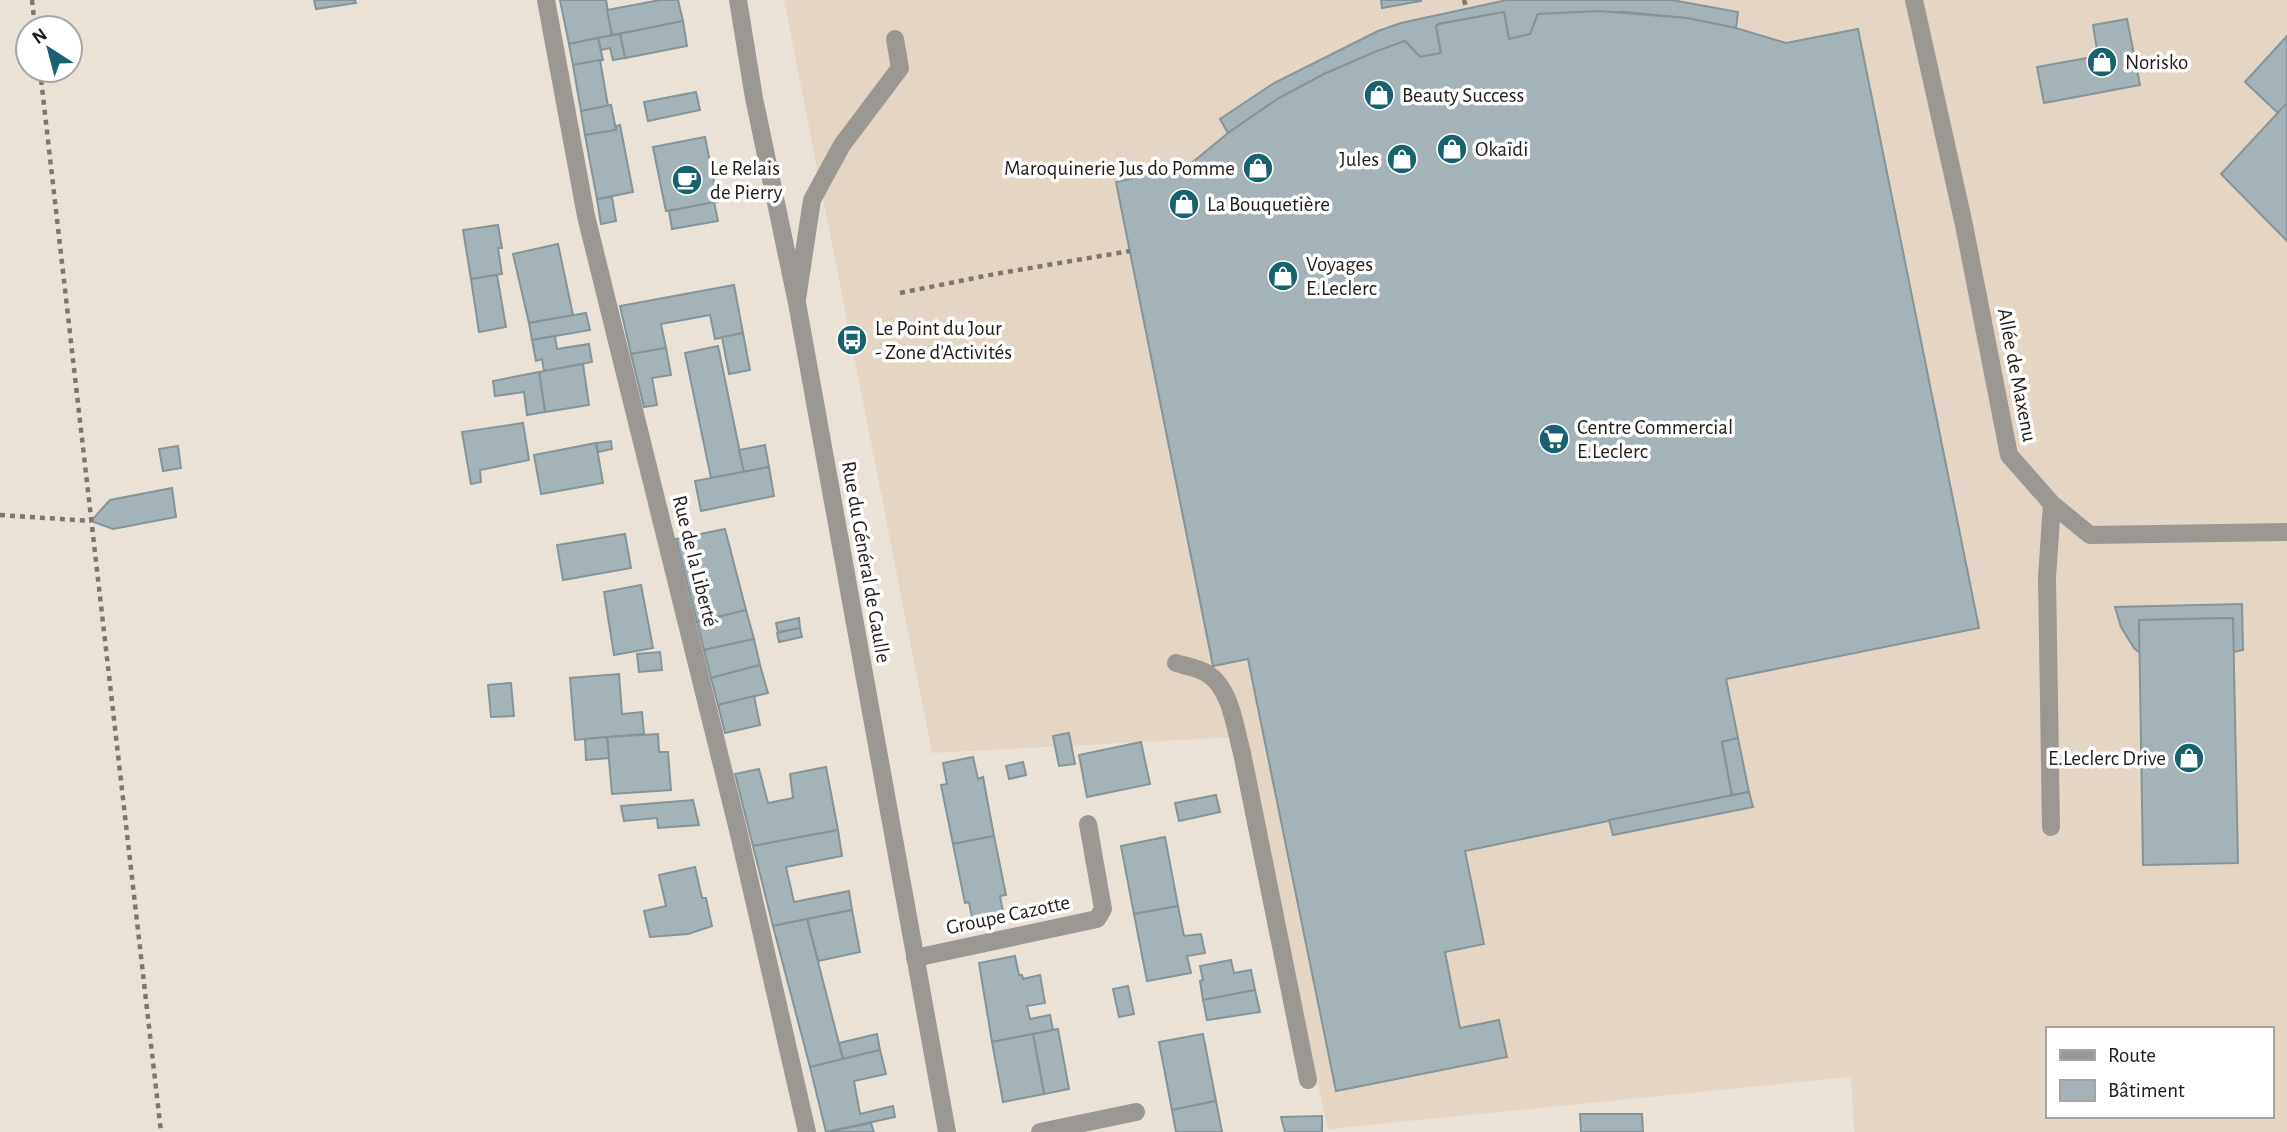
<svg xmlns="http://www.w3.org/2000/svg" width="2287" height="1132" viewBox="0 0 2287 1132" font-family="'Alegreya Sans',sans-serif">
	<rect width="100%" height="100%" fill="#ebe2d7"/>
	<path fill="#e4d5c4" fill-rule="evenodd" d="M784,0H2287V1132H1854L1851,1077L1328,1129L1239,737L932,753ZM2047,1029H2271V1116H2047Z"/>
	<g fill="#a4b3b7" stroke="#859498" stroke-width="2">
		<polygon points="314,0 355,0 356,3 316,9"/>
		<polygon points="560,0 606,0 612,35 569,44"/>
		<polygon points="660,0 678,0 683,21 612,35 607,10"/>
		<polygon points="1381,0 1421,0 1421,1 1382,8"/>
		<polygon points="1507,0 1672,0 1738,12 1736,28 1687,18 1625,12 1538,14 1530,34 1509,39 1504,12 1439,24 1436,26 1441,53 1420,57 1405,41 1324,74 1279,98 1228,133 1220,119 1274,83 1378,31 1401,23"/>
		<polygon points="1598,11 1687,18 1736,28 1786,43 1858,29 1979,628 1726,679 1738,738 1722,742 1732,795 1465,851 1484,944 1445,952 1460,1028 1499,1020 1507,1057 1336,1091 1248,659 1213,666 1116,182 1188,166 1228,133 1279,98 1324,74 1377,51 1405,41 1420,57 1441,53 1436,26 1439,24 1504,12 1509,39 1530,34 1538,14"/>
		<polygon points="2127,19 2140,85 2044,103 2037,67 2098,56 2093,25"/>
		<polygon points="683,21 687,46 625,58 620,34"/>
		<polygon points="620,34 625,58 613,60 610,48 601,50 598,38"/>
		<polygon points="2287,36 2287,103 2278,113 2245,82"/>
		<polygon points="598,38 603,60 573,65 569,44"/>
		<polygon points="600,60 608,106 581,111 573,65"/>
		<polygon points="696,92 700,110 648,121 644,102"/>
		<polygon points="2287,103 2287,241 2221,174"/>
		<polygon points="611,105 616,130 585,135 581,111"/>
		<polygon points="620,125 633,192 597,199 585,135 616,130 616,126"/>
		<polygon points="705,137 718,202 666,211 653,147"/>
		<polygon points="612,197 616,221 601,224 597,199"/>
		<polygon points="714,202 718,221 672,229 669,211"/>
		<polygon points="498,225 502,248 498,248 502,274 471,279 463,230"/>
		<polygon points="558,244 573,315 529,323 513,254"/>
		<polygon points="497,275 506,327 479,332 471,279"/>
		<polygon points="734,285 743,333 715,339 710,315 661,324 666,348 631,354 620,306"/>
		<polygon points="586,313 590,330 532,340 529,323"/>
		<polygon points="743,333 750,370 729,374 722,337"/>
		<polygon points="555,336 557,349 589,344 592,362 544,371 542,359 536,361 532,340"/>
		<polygon points="718,346 744,472 711,478 685,353"/>
		<polygon points="666,348 671,375 652,378 657,405 644,407 631,354"/>
		<polygon points="583,364 589,405 545,412 539,372"/>
		<polygon points="539,372 545,412 527,415 524,392 495,396 493,381"/>
		<polygon points="523,423 529,460 480,470 481,482 471,484 462,432"/>
		<polygon points="611,441 612,449 598,452 596,443"/>
		<polygon points="596,443 603,483 541,494 534,455"/>
		<polygon points="765,445 769,467 744,472 739,450"/>
		<polygon points="178,446 181,468 163,471 159,449"/>
		<polygon points="769,467 774,496 701,511 695,481"/>
		<polygon points="172,488 176,517 113,529 91,521 110,500"/>
		<polygon points="725,529 746,610 697,622 676,539"/>
		<polygon points="625,534 631,568 563,580 557,545"/>
		<polygon points="641,585 653,648 614,655 604,592"/>
		<polygon points="2242,604 2243,650 2233,652 2233,618 2139,620 2140,653 2134,648 2121,627 2115,607"/>
		<polygon points="746,610 754,639 704,650 697,622"/>
		<polygon points="799,618 800,628 778,632 776,623"/>
		<polygon points="2233,618 2238,863 2143,865 2139,620"/>
		<polygon points="800,628 802,637 779,642 777,633"/>
		<polygon points="754,639 760,665 711,678 704,650"/>
		<polygon points="660,652 662,670 639,672 637,654"/>
		<polygon points="760,665 768,693 718,705 711,678"/>
		<polygon points="619,674 622,714 642,712 644,734 575,740 570,678"/>
		<polygon points="511,683 514,716 491,717 488,685"/>
		<polygon points="754,696 760,725 725,733 718,705"/>
		<polygon points="1069,733 1075,764 1059,766 1053,736"/>
		<polygon points="658,734 659,752 668,752 671,790 612,794 607,737"/>
		<polygon points="607,737 609,758 586,760 585,739"/>
		<polygon points="1738,738 1749,792 1732,795 1722,742"/>
		<polygon points="1141,742 1150,784 1087,797 1079,755"/>
		<polygon points="973,757 978,779 983,777 994,836 953,844 941,785 947,784 943,763"/>
		<polygon points="1023,762 1026,775 1009,779 1006,766"/>
		<polygon points="826,767 838,830 753,846 735,774 759,769 768,803 793,798 790,774"/>
		<polygon points="1749,792 1753,807 1613,835 1609,820"/>
		<polygon points="1216,795 1220,812 1179,821 1175,803"/>
		<polygon points="693,800 699,825 658,828 657,818 624,821 621,806"/>
		<polygon points="838,830 842,856 786,867 794,902 849,891 852,910 773,926 753,846"/>
		<polygon points="994,836 1006,895 1000,896 1004,917 973,923 969,902 965,903 953,844"/>
		<polygon points="1165,837 1178,906 1134,914 1121,846"/>
		<polygon points="695,867 702,898 706,898 712,926 688,934 650,937 644,911 666,906 659,875"/>
		<polygon points="1178,906 1184,936 1201,934 1205,953 1187,956 1191,973 1147,981 1134,914"/>
		<polygon points="852,910 860,952 818,961 807,919"/>
		<polygon points="807,919 843,1059 810,1067 773,926"/>
		<polygon points="1015,956 1019,975 1022,975 1023,979 1040,975 1045,1003 1027,1006 1030,1019 1050,1015 1053,1030 992,1042 979,963"/>
		<polygon points="1231,960 1234,973 1251,970 1255,990 1203,1000 1200,981 1203,980 1200,966"/>
		<polygon points="1128,986 1134,1014 1119,1017 1113,989"/>
		<polygon points="1255,990 1260,1012 1207,1020 1203,1000"/>
		<polygon points="1058,1029 1069,1089 1044,1094 1033,1034"/>
		<polygon points="877,1034 880,1050 843,1059 839,1043"/>
		<polygon points="1033,1034 1044,1094 1003,1102 992,1042"/>
		<polygon points="1203,1034 1216,1101 1172,1110 1159,1042"/>
		<polygon points="880,1050 886,1074 854,1081 860,1114 893,1106 895,1117 826,1132 810,1067"/>
		<polygon points="1216,1101 1222,1132 1176,1132 1172,1110"/>
		<polygon points="1580,1114 1642,1114 1643,1132 1581,1132"/>
		<polygon points="1322,1116 1322,1132 1285,1132 1281,1117"/>
		<polygon points="871,1123 874,1132 828,1132"/>
	</g>
	<g fill="none" stroke-linecap="round" stroke-linejoin="round">
		<g stroke="#7c766f" stroke-width="4.5" stroke-dasharray="5 5" stroke-linecap="butt">
			<polyline points="32,0 35,28"/>
			<polyline points="1464,0 1466,7"/>
			<polyline points="40,70 161,1132"/>
			<polyline points="900,293 995,274 1130,251"/>
			<polyline points="0,515 91,521"/>
		</g>
		<g stroke="#9b9793" stroke-width="18">
			<path d="M1176,663C1186,666 1199,668 1208,674C1231,689 1235,728 1242,753L1308,1080"/>
			<polyline points="2051,827 2047,577 2052,504"/>
		</g>
		<g stroke="#9b9793" stroke-width="18">
			<polyline points="546,0 586,216 739,834 807,1132"/>
			<polyline points="1914,0 1964,225 2009,455 2052,504 2090,535 2287,532"/>
			<polyline points="797,299 812,200 842,145 900,68 895,39"/>
			<polyline points="915,958 1097,919 1103,909 1088,824"/>
			<polyline points="1040,1132 1136,1112"/>
		</g>
		<polyline stroke="#9b9793" stroke-width="18" points="738,0 754,98 797,303 947,1132"/>
	</g>
	<defs>
		<g id="shop-disc" transform="scale(1.575)"><circle r="9.5" fill="#186270" stroke="#fff"/><path d="M-5-2.5h2.3a2.7 3.5 0 0 1 5.4 0H5L5.5 6h-11ZM-1.5-2.5h3a1.5 2.3 0 0 0-3 0Z" fill="#fff"/></g>
		<g id="cafe-disc" transform="scale(1.575)"><circle r="9.5" fill="#186270" stroke="#fff"/><path d="M-5.5-4.5H6V0H3Q3 3.5 0 3.5H-2.5Q-5.5 3.5-5.5 0ZM3-3.2v2h1.7v-2ZM-6 4.5H4V6H-6Z" fill="#fff"/></g>
		<g id="bus-disc" transform="scale(1.575)"><circle r="9.5" fill="#186270" stroke="#fff"/><path d="M-5-6H5V4H4V6H2V4H-2V6H-4V4H-5ZM-3.5-4V0h7V-4ZM-3.5 1.2v1.5H-2V1.2ZM2 1.2v1.5H3.5V1.2Z" fill="#fff"/></g>
		<g id="supermarket-disc" transform="scale(1.575)"><circle r="9.5" fill="#186270" stroke="#fff"/><path d="M-6-5.5h2.5l.6 2H6L4.5 2H-2.5L-4.4-4H-6ZM-1.5 3.2a1.3 1.3 0 1 0 .1 0ZM3 3.2a1.3 1.3 0 1 0 .1 0Z" fill="#fff"/></g>
	</defs>
	<g fill-rule="evenodd">
		<use href="#shop-disc" x="2102" y="62"/>
		<use href="#shop-disc" x="1379" y="95"/>
		<use href="#shop-disc" x="1452" y="149"/>
		<use href="#shop-disc" x="1402" y="159"/>
		<use href="#shop-disc" x="1258" y="168"/>
		<use href="#cafe-disc" x="687" y="180"/>
		<use href="#shop-disc" x="1184" y="204"/>
		<use href="#shop-disc" x="1283" y="276"/>
		<use href="#bus-disc" x="852" y="340"/>
		<use href="#supermarket-disc" x="1554" y="439"/>
		<use href="#shop-disc" x="2189" y="758"/>
	</g>
	<g text-anchor="middle" dominant-baseline="central" stroke-width="7" stroke-linejoin="round" paint-order="stroke">
		<g font-size="21" fill="#201d19" stroke="#fff" text-anchor="start">
			<text x="2125" y="62">Norisko</text>
			<text x="1402" y="95">Beauty Success</text>
			<text x="1475" y="149">Okaïdi</text>
			<text x="1379" y="159" text-anchor="end">Jules</text>
			<text x="710" y="168">Le Relais<tspan x="710" dy="24">de Pierry</tspan></text>
			<text x="1235" y="168" text-anchor="end">Maroquinerie Jus do Pomme</text>
			<text x="1207" y="204">La Bouquetière</text>
			<text x="1306" y="264">Voyages<tspan x="1306" dy="24">E.Leclerc</tspan></text>
			<text x="875" y="328">Le Point du Jour<tspan x="875" dy="24">- Zone d'Activités</tspan></text>
			<text x="1577" y="427">Centre Commercial<tspan x="1577" dy="24">E.Leclerc</tspan></text>
			<text x="2166" y="758" text-anchor="end">E.Leclerc Drive</text>
		</g>
		<g font-size="21" fill="#201d19" stroke="#fff">
			<text transform="translate(2017 375) rotate(79)">Allée de Maxenu</text>
			<text transform="translate(695 561) rotate(76)">Rue de la Liberté</text>
			<text transform="translate(866 562) rotate(80)">Rue du Général de Gaulle</text>
			<text transform="translate(1008 915) rotate(-12)">Groupe Cazotte</text>
		</g>
	</g>
	<rect x="2046" y="1027" width="228" height="91" fill="#ffffff" stroke="#a6a5a3" stroke-width="2"/>
	<rect x="2060" y="1050" width="35" height="10" fill="#9b9793" stroke="#a6a5a3" stroke-width="2"/>
	<text x="2108" y="1062" font-size="21" fill="#201d19">Route</text>
	<rect x="2060" y="1080" width="35" height="21" fill="#a4b3b7" stroke="#a6a5a3" stroke-width="2"/>
	<text x="2108" y="1097" font-size="21" fill="#201d19">Bâtiment</text>
	<g transform="translate(49 49) rotate(324)"><circle r="33" fill="#ffffff" stroke="#a6a5a3" stroke-width="2"/>
	<path d="M0-5L12 26L0 18L-12 26Z" fill="#186270"/>
	<text y="-10" font-size="19" font-weight="bold" text-anchor="middle" fill="#201d19">N</text>
	</g>
</svg>
